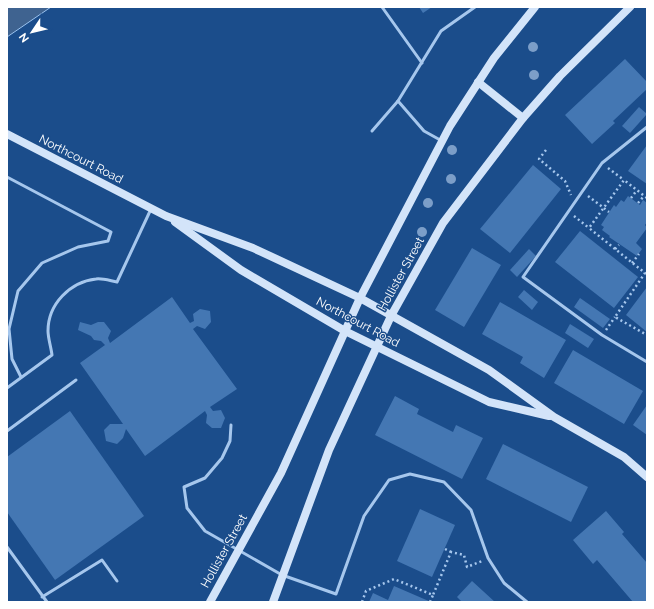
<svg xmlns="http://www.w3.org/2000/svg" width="654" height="609" viewBox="0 0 654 609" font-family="Raleway,sans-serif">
	<rect width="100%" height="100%" fill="#1b4d8b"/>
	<polygon fill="#3f6390" stroke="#99c2ef" points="7,7 51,7 7,37"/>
	<g fill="#4477b3">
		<polygon points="419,7 432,7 423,13"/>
		<polygon points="625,59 647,82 647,89 613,121 615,123 592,144 565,115"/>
		<polygon points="639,107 647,114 630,133 622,126"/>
		<polygon points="647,145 647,184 628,171"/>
		<polygon points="533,165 561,189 510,253 480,229"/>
		<polygon points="628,196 640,205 643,200 647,203 647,222 645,225 647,228 636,243 642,249 637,256 609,237 610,236 602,230 604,227 601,225 614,205 616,207 621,200 624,202"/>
		<polygon points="580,231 638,277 614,308 555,262"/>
		<polygon points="472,248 501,265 464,327 435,310"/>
		<polygon points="529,249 536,256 517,277 510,270"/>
		<polygon points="647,287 647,332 626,315"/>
		<polygon points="524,290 538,302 532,310 518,297"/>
		<polygon points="172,297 190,323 194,321 193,314 200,309 210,311 211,322 205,329 197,326 193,329 237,389 210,407 213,411 221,410 225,418 221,428 212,428 206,423 207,415 205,411 145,456 126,429 123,438 117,444 106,441 104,430 110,424 123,424 80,363 105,345 101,341 94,340 91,336 78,330 80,322 91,325 98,322 104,322 111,331 108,338 110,343"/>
		<polygon points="580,298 610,319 603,328 574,307"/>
		<polygon points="500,302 566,340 544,378 520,363 523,357 482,334"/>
		<polygon points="570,324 594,339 588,348 565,333"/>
		<polygon points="573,350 643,391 624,424 554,383"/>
		<polygon points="395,396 419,409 417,414 453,432 456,425 483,438 462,479 375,435"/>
		<polygon points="647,405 647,435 633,425"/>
		<polygon points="70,411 144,516 55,580 7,512 7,457"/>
		<polygon points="503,444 588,487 571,522 486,479"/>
		<polygon points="420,509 455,525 432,577 397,561"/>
		<polygon points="606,511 624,532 622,534 647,563 647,602 633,602 597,560 593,564 573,540"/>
		<polygon points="472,581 495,602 460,602 461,601 457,597"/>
		<polygon points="394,586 431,602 369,602 373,593 388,600"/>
	</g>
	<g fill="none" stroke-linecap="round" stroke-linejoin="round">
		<g stroke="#a6c7ed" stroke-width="2.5" stroke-dasharray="2 3" stroke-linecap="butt">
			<polyline points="546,150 539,159 565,181 571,195"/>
			<polyline points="608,168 624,180"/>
			<polyline points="588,196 609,212"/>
			<polyline points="631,198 637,190"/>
			<polyline points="647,198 624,180 589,228 645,273 615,317 647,335"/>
			<polyline points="638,203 644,196"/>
			<polyline points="574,216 589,228"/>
			<polyline points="615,249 619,245"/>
			<polyline points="632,263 639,254"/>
			<polyline points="606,330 615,317"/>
			<polyline points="445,549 451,552"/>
			<polyline points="362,602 366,591 394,579 433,595 451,552 464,555 467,567 482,561"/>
			<polyline points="430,602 433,595"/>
		</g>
		<g stroke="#a6c7ed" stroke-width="3">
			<polyline points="382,7 422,63"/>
			<polyline points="398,101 424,131 442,141"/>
			<polyline points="647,127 602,163 523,277 602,335 647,362"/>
			<polyline points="372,131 398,101 441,31 475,7"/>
			<polyline points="7,177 111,232 108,241 78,247 42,263 18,291 9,329 12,359 21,377"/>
			<path d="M7,388L52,355C51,347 48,338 48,331C48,304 70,282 96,279C102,278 111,281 117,282L151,209"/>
			<polyline points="231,425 230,441 222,458 205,478 184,487 187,508 205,531 282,575 336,594 364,516 389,480 410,474 444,482 471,510 488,558 504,583 527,602"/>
			<polyline points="7,431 76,380"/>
			<polyline points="7,547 47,602"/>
			<polyline points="42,597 102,560 117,581"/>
		</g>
		<g stroke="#d3e4f9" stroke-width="8">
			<polyline points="478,82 523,118"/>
			<polyline points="7,134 166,216 253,248 360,298 489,370 554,417 624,457 647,477"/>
			<polyline points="175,222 241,270 345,331 489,402 549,416"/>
			<polyline points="210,602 281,473 360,298 450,126 494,58 535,7"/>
			<polyline points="273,602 329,450 391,316 443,223 523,118 560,76 630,7"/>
		</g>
	</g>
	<g fill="#7c9ec8">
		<circle cx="533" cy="47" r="5"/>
		<circle cx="534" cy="75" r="5"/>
		<circle cx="452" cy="150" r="5"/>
		<circle cx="451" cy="179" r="5"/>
		<circle cx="428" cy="203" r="5"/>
		<circle cx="422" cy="232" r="5"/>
	</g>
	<g text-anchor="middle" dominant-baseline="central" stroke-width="3" stroke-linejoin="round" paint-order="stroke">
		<g font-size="12" fill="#fff" stroke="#1b4d8b">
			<text transform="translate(81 159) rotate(27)">Northcourt Road</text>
			<text transform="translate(401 274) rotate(-61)">Hollister Street</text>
			<text transform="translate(358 322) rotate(28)">Northcourt Road</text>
			<text transform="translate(224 551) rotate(-61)">Hollister Street</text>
		</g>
	</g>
	<rect width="654" height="609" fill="none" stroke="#ffffff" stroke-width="16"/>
	<g transform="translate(32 32) rotate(235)" stroke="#1b4d8b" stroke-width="3" paint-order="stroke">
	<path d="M0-3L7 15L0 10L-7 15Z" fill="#ffffff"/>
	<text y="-6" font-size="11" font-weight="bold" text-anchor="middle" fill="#ffffff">N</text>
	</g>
</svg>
